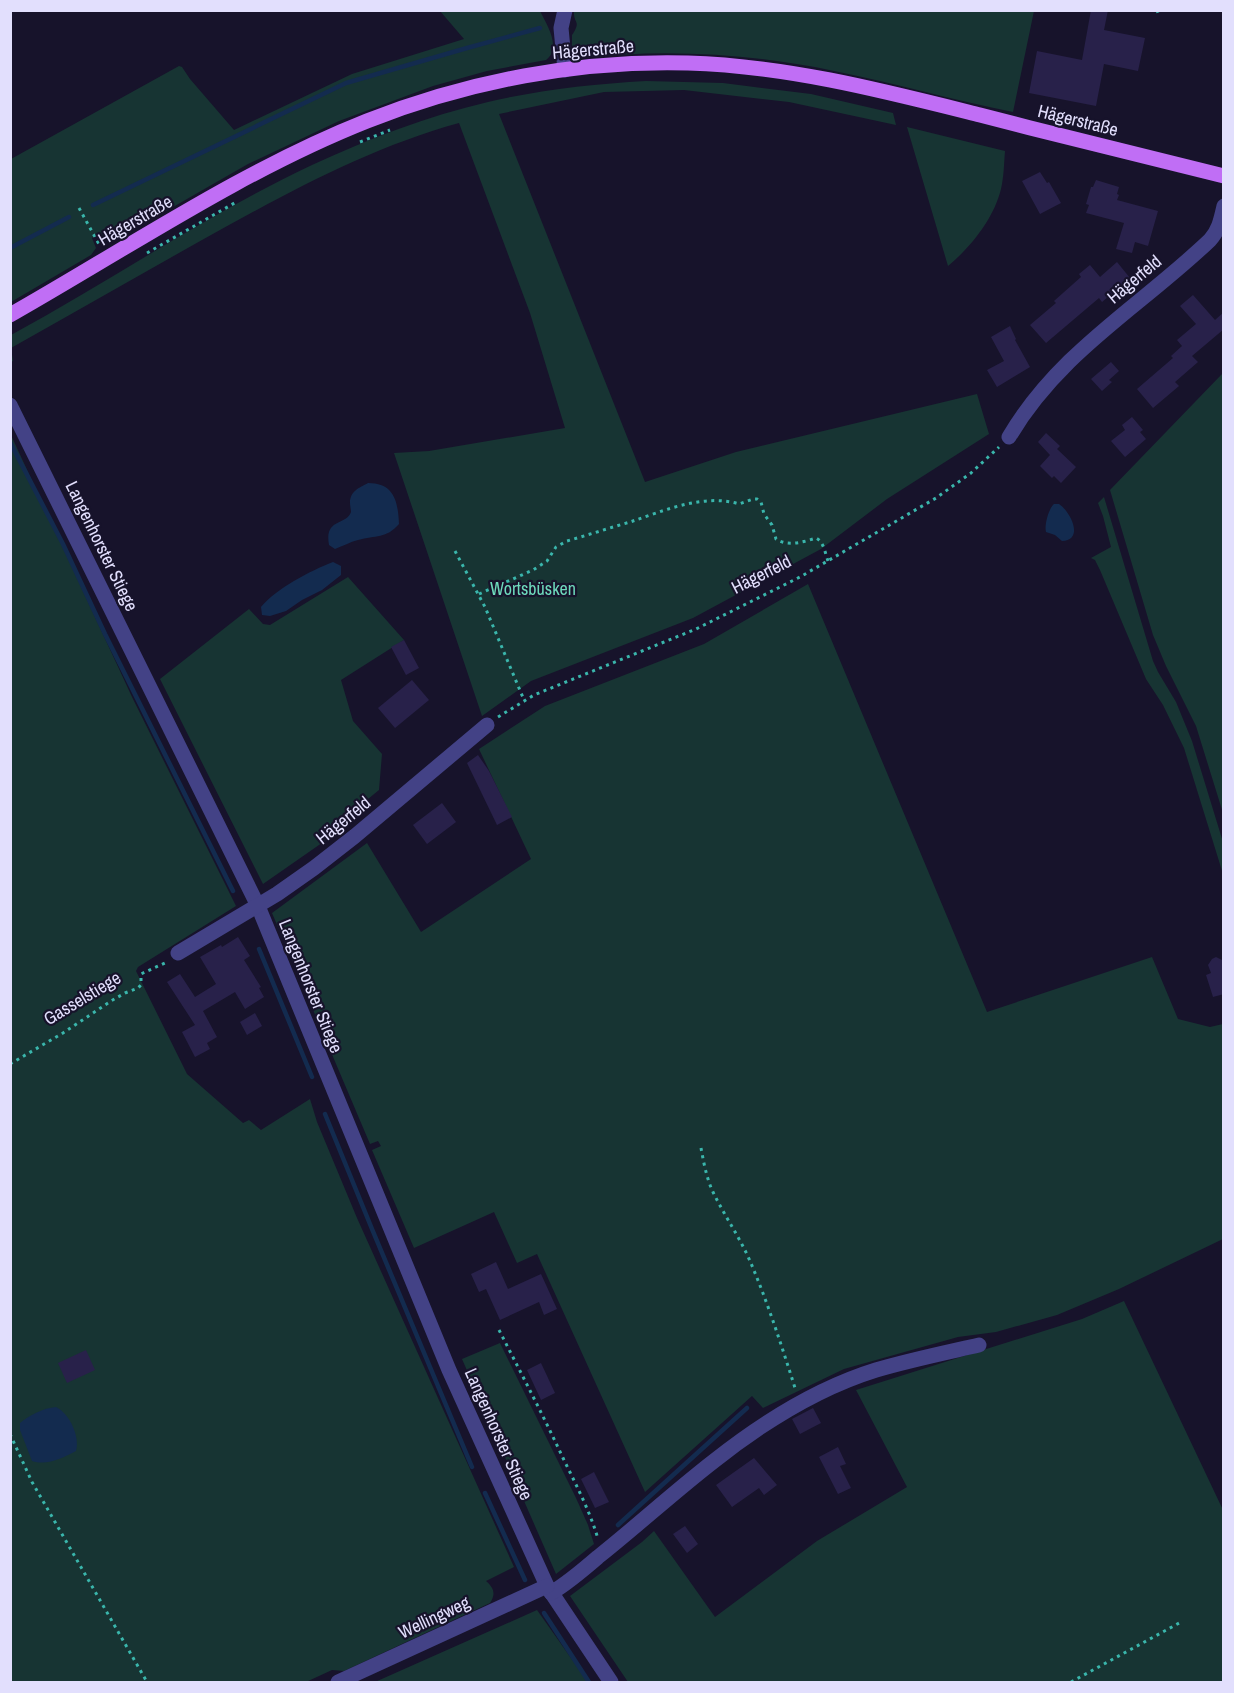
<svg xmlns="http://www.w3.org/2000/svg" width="1234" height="1693" viewBox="0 0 1234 1693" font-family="'Archivo Narrow',sans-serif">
	<rect width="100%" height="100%" fill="#17132b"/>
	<g fill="#173433">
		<path d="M440,11H540C547,25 562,48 546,60L487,71L433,86L339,121L248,164L112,242L107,241L101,235L98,233L92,238L96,248L91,255L11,302V159L179,66L182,67L190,79L234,130L352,74L464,39Z"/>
		<path d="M574,11V10L1034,11L1013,112C953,100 894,83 834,71C752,54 667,48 583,58L580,57L572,50V35C582,20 573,24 574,11Z"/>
		<path d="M646,81L723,83L811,94L893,113L896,125L789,102L684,90L604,92L499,114L645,482L736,452L977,394L989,434L887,499L821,549L693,618L531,681L482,716L394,453L429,451L565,428L530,313L459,123C368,148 285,194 202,240C138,276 75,312 11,348L13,361L11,362V335C112,280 208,214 312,165C368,139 428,116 488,102C539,90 593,84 646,81Z"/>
		<path d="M907,127L1005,151C1004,163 1004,176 1001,189C994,218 971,247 948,266Z"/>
		<polygon points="1223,373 1223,813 1196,726 1166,666 1153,635 1110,490"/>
		<path d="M10,433L132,697L236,906L138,967L136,971L187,1074L243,1123L249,1120L261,1130L310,1099L317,1122L357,1218L514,1567L486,1581C494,1588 496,1594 490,1603L344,1671L332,1670L306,1682H11Z"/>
		<polygon points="1104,497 1153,661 1158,672 1176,702 1192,741 1223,842 1223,874 1184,748 1163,705 1146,679 1100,570 1095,560 1091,558 1111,547 1103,516 1098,503"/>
		<polygon points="348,577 404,640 341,680 353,721 382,754 379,790 368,799 371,807 352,822 263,884 160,679 249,609 263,624 270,625"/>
		<polygon points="808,584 987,1012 1152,957 1178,1019 1210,1027 1223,1024 1223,1239 1119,1289 1057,1315 996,1332 958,1337 844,1369 763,1408 752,1396 645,1492 537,1254 517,1263 494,1212 414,1248 372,1150 381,1146 378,1141 370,1144 272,913 367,843 421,932 531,859 479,749 545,706 704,644"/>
		<polygon points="1124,1301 1223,1510 1223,1682 628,1682 570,1596 642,1542 654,1531 715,1617 817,1541 907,1487 856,1390 1082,1319"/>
		<polygon points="500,1343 576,1498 588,1525 594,1544 556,1574 462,1359"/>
		<polygon points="537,1610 588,1682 375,1682"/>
	</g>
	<g fill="#132b4f">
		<path d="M368,483C394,483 398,501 399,524C386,539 376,535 358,540C350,542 343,546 335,549L329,545C324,518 346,526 351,512C351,510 350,505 350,503C350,491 359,488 368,483Z"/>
		<path d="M1054,504H1059C1070,511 1085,540 1062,541L1055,535L1046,532C1044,525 1049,508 1054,504Z"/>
		<path d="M333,562L341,566V575L322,590L302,600L286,611L270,616L262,615L261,607C277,588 310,571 333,562Z"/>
		<path d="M56,1407C70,1414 80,1437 76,1451C63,1458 47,1466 32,1461L20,1430V1423C30,1415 43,1408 56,1407Z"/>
	</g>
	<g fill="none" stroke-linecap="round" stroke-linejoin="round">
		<g stroke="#132b4f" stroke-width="4.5">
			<polyline points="93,205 346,83 467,48 540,28"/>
			<polyline points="10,248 69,217"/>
			<polyline points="10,442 63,544 105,634 233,891"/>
			<polyline points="259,949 312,1077"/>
			<polyline points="325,1114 372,1229 472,1467"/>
			<polyline points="485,1493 525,1580"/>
			<polyline points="618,1525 747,1408"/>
			<polyline points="544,1613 589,1682"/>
		</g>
	</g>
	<g fill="#28214a">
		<polygon points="1091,10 1108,10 1104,30 1145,38 1138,71 1104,64 1096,106 1029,93 1037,51 1082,60"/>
		<polygon points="1040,172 1047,183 1049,182 1061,203 1040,214 1022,181"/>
		<polygon points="1096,180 1119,187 1117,194 1119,195 1117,200 1158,211 1148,246 1135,242 1132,253 1116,249 1124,223 1086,213 1089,205 1086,204 1091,187 1093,187"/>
		<polygon points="1117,262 1130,278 1102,302 1099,298 1046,343 1030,325 1056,303 1054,301 1081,277 1079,274 1090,265 1100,277"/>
		<polygon points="1193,295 1215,320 1224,312 1224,329 1192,356 1198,362 1175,382 1179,386 1153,408 1137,389 1173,358 1171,356 1182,346 1177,340 1196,324 1180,306"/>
		<polygon points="1010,326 1016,339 1015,340 1030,367 997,387 987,370 1004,361 991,337"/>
		<polygon points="1111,362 1119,371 1109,380 1112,382 1102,391 1091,379"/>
		<polygon points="1132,417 1143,430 1140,432 1146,439 1125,457 1111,441 1125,430 1122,425"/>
		<polygon points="1046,433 1060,446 1057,449 1076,467 1061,483 1054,476 1052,478 1040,466 1050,455 1038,442"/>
		<polygon points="404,640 419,668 406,675 391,647"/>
		<polygon points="412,680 429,700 395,728 378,708"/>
		<polygon points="478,755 489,771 512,817 497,825 467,763"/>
		<polygon points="442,803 456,822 427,844 413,825"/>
		<polygon points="238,937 250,956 244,960 261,987 259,988 264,997 245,1009 235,992 203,1011 217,1037 207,1043 210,1049 195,1057 182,1032 195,1025 167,982 180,974 195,997 216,984 200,957 221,945 222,947"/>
		<polygon points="1216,957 1224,961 1224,994 1213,997 1206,975 1211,973 1208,965 1212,959"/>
		<polygon points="255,1013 262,1026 247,1035 240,1022"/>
		<polygon points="496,1262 508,1289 541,1274 557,1309 544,1315 539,1302 500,1320 486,1289 479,1292 471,1274"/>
		<polygon points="86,1350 95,1370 67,1383 58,1363"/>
		<polygon points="541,1363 555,1393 541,1400 527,1370"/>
		<polygon points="813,1408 821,1423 800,1434 792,1419"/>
		<polygon points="838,1447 846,1464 840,1466 851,1488 838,1494 819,1457"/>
		<polygon points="754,1458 777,1485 764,1495 759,1488 732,1507 716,1485"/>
		<polygon points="594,1472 609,1502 595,1508 581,1479"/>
		<polygon points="685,1526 698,1544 687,1553 673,1534"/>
	</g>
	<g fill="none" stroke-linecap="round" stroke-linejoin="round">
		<g stroke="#3ab6ac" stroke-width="3" stroke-dasharray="3 4.5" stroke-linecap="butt">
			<polyline points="1157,10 1158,13"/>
			<polyline points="360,142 390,130"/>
			<polyline points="79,208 100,246"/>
			<polyline points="147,253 238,201"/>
			<polyline points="455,551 485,607 524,700"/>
			<path d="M479,594L533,570L547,561L556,547L567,541C588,535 609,528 630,522C663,511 704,493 739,504L753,499H757L761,502L764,514L772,525L776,539C788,547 803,542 816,538C824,542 825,553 828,561"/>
			<polyline points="498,717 534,695 696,629 800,577 936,498 971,473 999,447"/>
			<polyline points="10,1064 63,1033 111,1001 125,993 138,988 141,985 141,974 167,962"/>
			<path d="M701,1148C704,1164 707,1181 715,1196C726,1218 740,1238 750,1261C768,1303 782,1347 796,1391"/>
			<path d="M499,1330C521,1373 543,1415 563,1458C576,1485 590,1511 598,1539"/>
			<polyline points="10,1434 32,1482 147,1682"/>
			<polyline points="1071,1682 1181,1622"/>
		</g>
		<g stroke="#434286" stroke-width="15">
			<polyline points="565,70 561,28 565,10"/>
			<polyline points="10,405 258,906 449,1370 547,1586 611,1682"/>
			<path d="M1009,437C1060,351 1140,307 1210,240C1219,230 1221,219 1224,206"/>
			<polyline points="178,953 277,894 314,868 355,836 487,725"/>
			<path d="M551,1593C568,1583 583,1570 598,1557C637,1526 674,1492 714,1461C762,1423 818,1388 876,1370C910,1360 944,1353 979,1345"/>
			<polyline points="338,1682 547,1586"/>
		</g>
		<path stroke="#c06ef5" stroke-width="15" d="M10,315C128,248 241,171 367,121C468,81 579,60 688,63C788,66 884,91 980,115C1061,136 1142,156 1224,176"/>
	</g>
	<g text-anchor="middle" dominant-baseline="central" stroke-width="4.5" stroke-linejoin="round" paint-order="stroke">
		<g font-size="18" fill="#e2dffd" stroke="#17132b">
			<text transform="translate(593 49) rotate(-5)">Hägerstraße</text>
			<text transform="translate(1078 120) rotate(14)">Hägerstraße</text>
			<text transform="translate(135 220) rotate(-30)">Hägerstraße</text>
			<text transform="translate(1134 279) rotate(-40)">Hägerfeld</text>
			<text transform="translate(102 546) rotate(64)">Langenhorster Stiege</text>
			<text transform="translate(761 574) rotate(-27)">Hägerfeld</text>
			<text transform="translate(343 820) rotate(-39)">Hägerfeld</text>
			<text transform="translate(311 986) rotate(68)">Langenhorster Stiege</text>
			<text transform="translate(82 998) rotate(-31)">Gasselstiege</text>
			<text transform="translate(499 1434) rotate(66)">Langenhorster Stiege</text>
			<text transform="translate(434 1617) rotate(-25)">Wellingweg</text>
		</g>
		<g font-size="18" fill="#6edabc" stroke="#17132b">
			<text x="533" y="588">Wortsbüsken</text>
		</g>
	</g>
	<rect width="1234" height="1693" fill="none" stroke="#e2dffd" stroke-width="24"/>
</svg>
